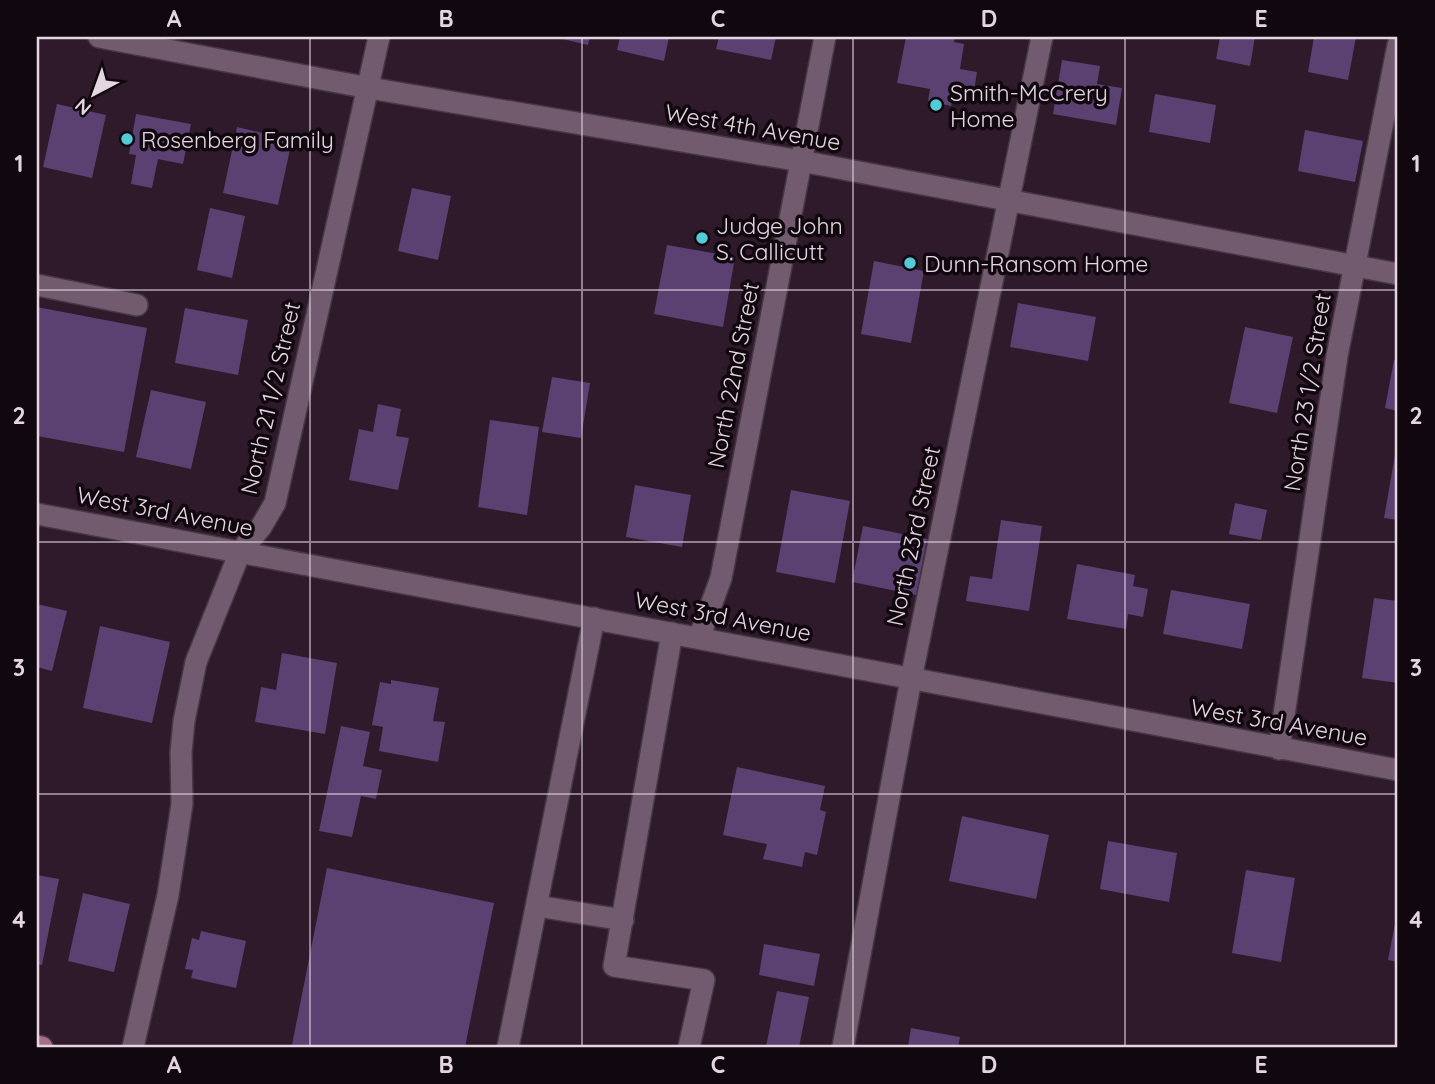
<svg xmlns="http://www.w3.org/2000/svg" width="1435" height="1084" viewBox="0 0 1435 1084" font-family="Quicksand,sans-serif">
	<rect width="100%" height="100%" fill="#2e1a2a"/>
	<g fill="#5a4171">
		<polygon points="554,37 590,37 588,45"/>
		<polygon points="620,37 669,37 664,61 617,50"/>
		<polygon points="719,37 776,37 771,60 716,49"/>
		<polygon points="906,37 955,37 954,42 964,44 960,69 977,72 973,97 954,94 951,106 928,101 930,89 897,83"/>
		<polygon points="1220,37 1255,37 1250,66 1216,59"/>
		<polygon points="1314,37 1356,37 1348,80 1308,72"/>
		<polygon points="1062,60 1100,66 1097,84 1122,88 1116,125 1053,114"/>
		<polygon points="1155,94 1216,105 1210,143 1149,132"/>
		<polygon points="57,104 106,115 92,178 43,167"/>
		<polygon points="136,114 191,124 183,164 158,159 152,188 131,184 136,155 129,154"/>
		<polygon points="237,127 292,140 278,205 223,193"/>
		<polygon points="1305,130 1363,141 1355,182 1298,171"/>
		<polygon points="412,188 451,196 438,260 398,251"/>
		<polygon points="210,208 245,216 232,278 197,270"/>
		<polygon points="667,245 735,257 723,327 654,314"/>
		<polygon points="874,261 924,271 911,343 861,334"/>
		<polygon points="1018,303 1096,317 1088,361 1010,347"/>
		<polygon points="37,307 147,328 124,452 37,436"/>
		<polygon points="185,308 248,320 238,375 175,363"/>
		<polygon points="1245,327 1293,337 1277,413 1229,403"/>
		<polygon points="1394,360 1398,360 1398,411 1385,408"/>
		<polygon points="552,377 590,383 581,438 542,432"/>
		<polygon points="151,390 206,402 191,469 136,457"/>
		<polygon points="378,404 401,409 396,436 409,438 398,490 349,480 359,429 373,432"/>
		<polygon points="490,420 539,427 527,515 478,507"/>
		<polygon points="1395,455 1398,456 1398,520 1384,518"/>
		<polygon points="635,485 691,495 682,547 626,537"/>
		<polygon points="791,490 850,501 835,583 776,572"/>
		<polygon points="1235,503 1267,510 1261,540 1229,534"/>
		<polygon points="1001,520 1042,526 1029,611 966,601 970,576 992,579"/>
		<polygon points="863,526 927,539 916,595 852,582"/>
		<polygon points="1077,564 1135,575 1133,586 1148,589 1143,617 1128,614 1126,629 1067,619"/>
		<polygon points="1171,590 1250,604 1242,649 1163,634"/>
		<polygon points="1374,598 1398,601 1398,683 1362,678"/>
		<polygon points="37,604 67,611 52,671 37,667"/>
		<polygon points="100,626 170,642 152,723 83,708"/>
		<polygon points="282,653 337,663 325,734 255,722 261,687 276,690"/>
		<polygon points="391,680 439,688 433,721 445,722 438,762 379,751 383,727 372,725 380,682 391,684"/>
		<polygon points="341,726 370,732 363,766 382,770 376,799 361,796 352,837 319,831"/>
		<polygon points="737,767 825,786 820,810 826,812 817,855 805,852 802,867 763,859 767,844 723,835"/>
		<polygon points="962,816 1049,835 1036,899 949,881"/>
		<polygon points="1108,841 1177,853 1169,902 1100,889"/>
		<polygon points="327,868 494,903 465,1047 302,1047 292,1045"/>
		<polygon points="1246,870 1295,878 1281,962 1232,953"/>
		<polygon points="37,875 59,879 42,965 37,964"/>
		<polygon points="83,893 130,904 114,972 68,961"/>
		<polygon points="1397,913 1398,913 1398,962 1388,960"/>
		<polygon points="201,931 246,941 236,988 191,978 193,970 185,969 192,938 199,940"/>
		<polygon points="764,944 820,954 814,986 759,975"/>
		<polygon points="777,991 809,997 799,1047 766,1047"/>
		<polygon points="911,1028 960,1037 958,1047 908,1047"/>
	</g>
	<g fill="none" stroke-linecap="round" stroke-linejoin="round">
		<g stroke="#473744" stroke-width="24">
			<g id="minor">
				<polyline points="99,37 369,88 801,161 1398,274"/>
				<polyline points="37,285 137,305"/>
				<polyline points="37,514 1398,770"/>
				<polyline points="672,633 614,966 704,980 689,1047"/>
				<polyline points="699,638 721,578 825,37"/>
				<polyline points="1279,749 1337,356 1398,45"/>
				<polyline points="537,906 623,920"/>
				<polyline points="133,1047 168,895 182,804 181,752 184,721 196,662 240,552 261,527 275,503 379,37"/>
				<polyline points="508,1047 594,618"/>
				<polyline points="843,1047 911,679 1042,37"/>
			</g>
		</g>
		<g stroke="#473744" stroke-width="24">
			<polyline id="major" points="37,1046 42,1047"/>
		</g>
		<use href="#minor" stroke="#725b6e" stroke-width="21"/>
		<use href="#major" stroke="#a96e87" stroke-width="21"/>
	</g>
	<path fill="none" stroke="#e4d6e1" stroke-width="2" stroke-opacity="0.55" d="M310,37V1047M582,37V1047M853,37V1047M1125,37V1047M37,290H1398M37,542H1398M37,794H1398"/>
	<g fill="#52cbd7" stroke="#11080f" stroke-width="2.5">
		<circle cx="936" cy="105" r="7"/>
		<circle cx="127" cy="139" r="7"/>
		<circle cx="702" cy="238" r="7"/>
		<circle cx="910" cy="263" r="7"/>
	</g>
	<g text-anchor="middle" dominant-baseline="central" stroke-width="7" stroke-linejoin="round" paint-order="stroke">
		<g font-size="23" fill="#e4d6e1" stroke="#11080f" text-anchor="start">
			<text x="950" y="92">Smith-McCrery<tspan x="950" dy="26">Home</tspan></text>
			<text x="141" y="139">Rosenberg Family</text>
			<text x="716" y="225">Judge John<tspan x="716" dy="26">S. Callicutt</tspan></text>
			<text x="924" y="263">Dunn-Ransom Home</text>
		</g>
		<g font-size="23" fill="#e4d6e1" stroke="#11080f">
			<text transform="translate(753 127) rotate(10)">West 4th Avenue</text>
			<text transform="translate(733 375) rotate(-79)">North 22nd Street</text>
			<text transform="translate(1307 392) rotate(-81)">North 23 1/2 Street</text>
			<text transform="translate(270 398) rotate(-77)">North 21 1/2 Street</text>
			<text transform="translate(165 511) rotate(11)">West 3rd Avenue</text>
			<text transform="translate(913 536) rotate(-78)">North 23rd Street</text>
			<text transform="translate(723 616) rotate(11)">West 3rd Avenue</text>
			<text transform="translate(1279 722) rotate(10)">West 3rd Avenue</text>
		</g>
	</g>
	<rect width="1435" height="1084" fill="none" stroke="#11080f" stroke-width="77"/>
	<g transform="translate(94 94) rotate(221)" stroke="#11080f" stroke-width="5" paint-order="stroke">
	<path d="M0-5L12 26L0 18L-12 26Z" fill="#e4d6e1"/>
	<text y="-10" font-size="19" font-weight="bold" text-anchor="middle" fill="#e4d6e1">N</text>
	</g>
	<rect x="38" y="38" width="1358" height="1008" fill="none" stroke="#e4d6e1" stroke-width="2.5"/>
	<g font-size="23" text-anchor="middle" font-weight="bold" fill="#e4d6e1">
		<text x="174" y="27">A</text>
		<text x="446" y="27">B</text>
		<text x="718" y="27">C</text>
		<text x="989" y="27">D</text>
		<text x="1261" y="27">E</text>
		<text x="19" y="172">1</text>
		<text x="1416" y="172">1</text>
		<text x="19" y="424">2</text>
		<text x="1416" y="424">2</text>
		<text x="19" y="676">3</text>
		<text x="1416" y="676">3</text>
		<text x="19" y="928">4</text>
		<text x="1416" y="928">4</text>
		<text x="174" y="1073">A</text>
		<text x="446" y="1073">B</text>
		<text x="718" y="1073">C</text>
		<text x="989" y="1073">D</text>
		<text x="1261" y="1073">E</text>
	</g>
</svg>
